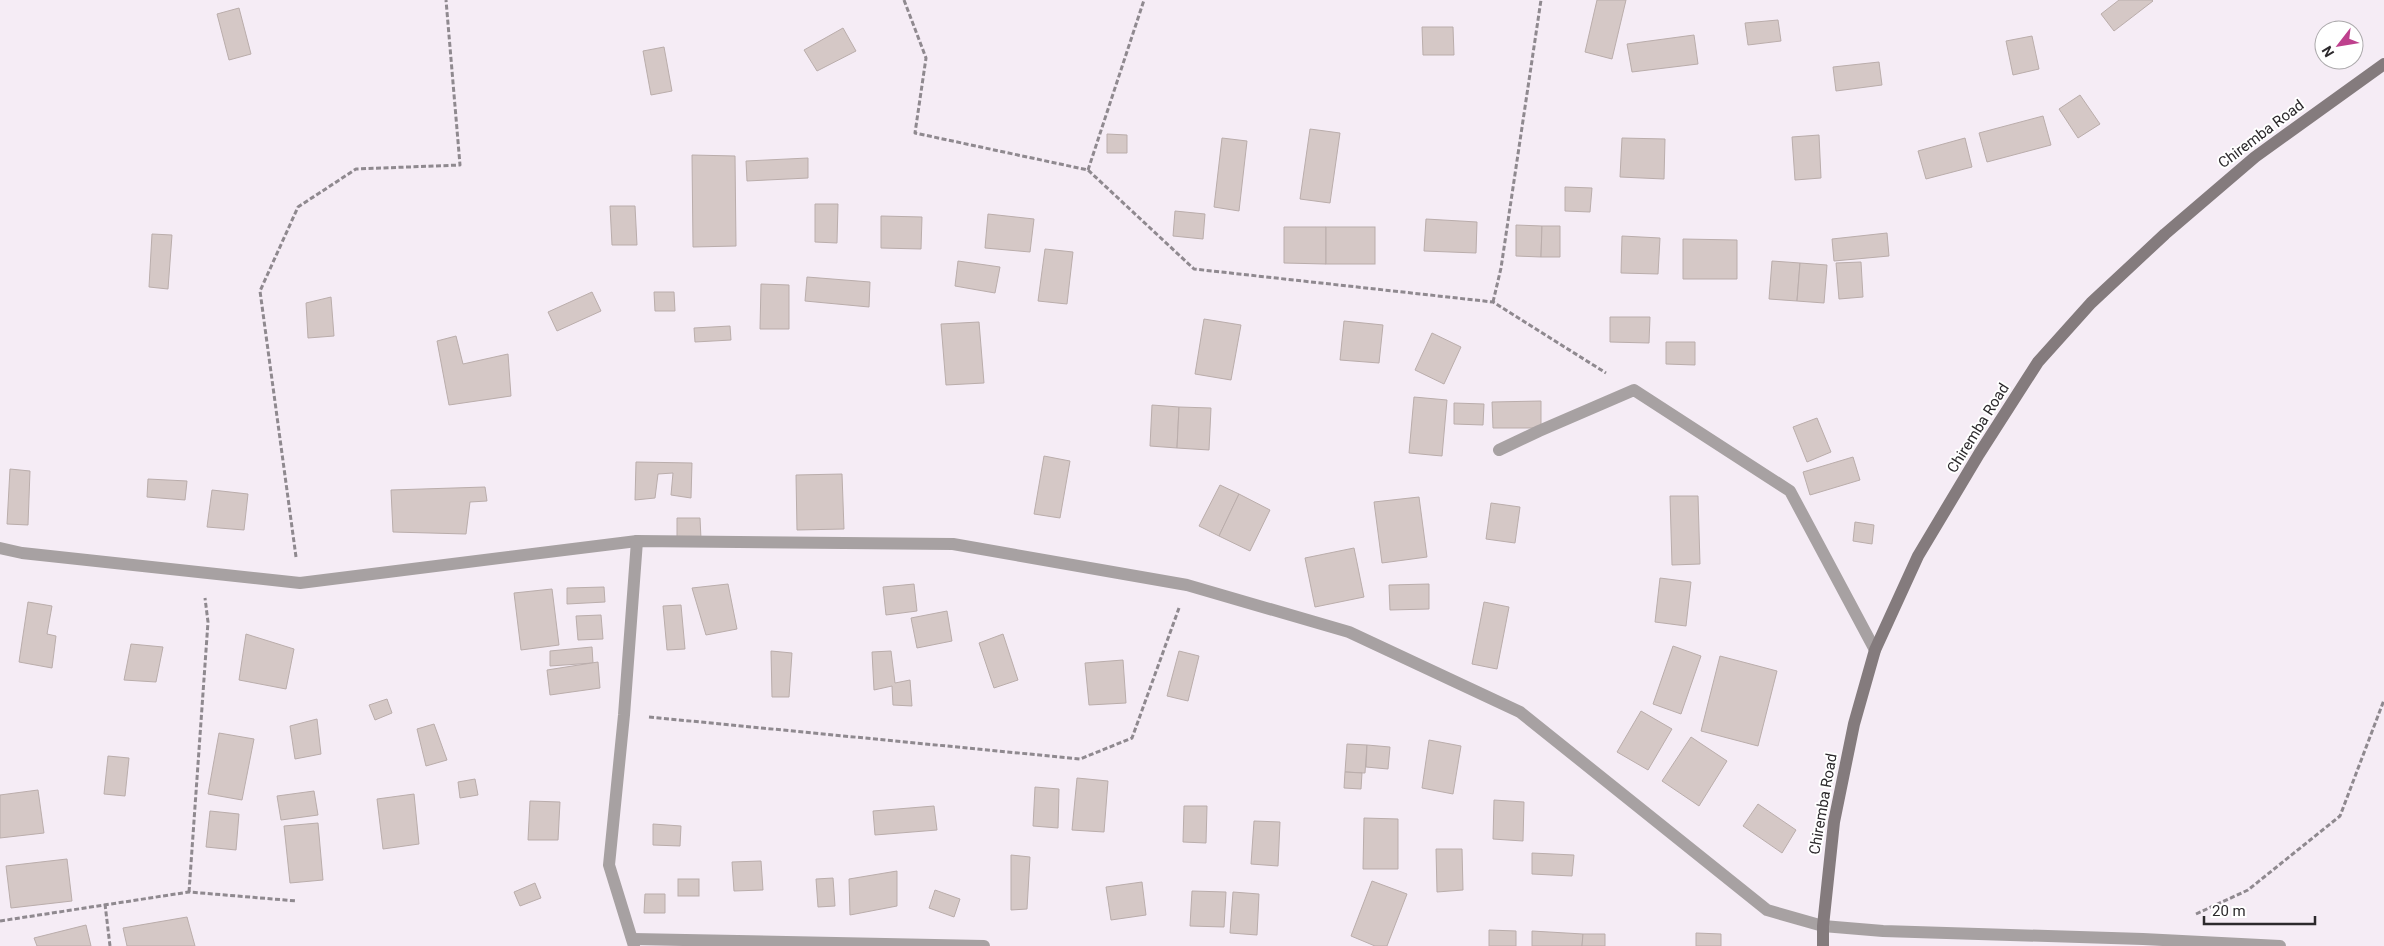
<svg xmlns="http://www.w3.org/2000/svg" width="2384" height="946" viewBox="0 0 2384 946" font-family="Roboto,sans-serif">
	<rect width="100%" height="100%" fill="#f5ecf5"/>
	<g fill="#d5c8c6" stroke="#baadab">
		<polygon points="1597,0 1626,0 1612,59 1585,52"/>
		<polygon points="2119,0 2152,0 2153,1 2114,31 2101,14"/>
		<polygon points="239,8 251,54 229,60 217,14"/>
		<polygon points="1778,20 1781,41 1748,45 1745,23"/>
		<polygon points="1422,27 1453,27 1454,55 1423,55"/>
		<polygon points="843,28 856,51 817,71 804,50"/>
		<polygon points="1694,35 1698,64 1632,72 1627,44"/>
		<polygon points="2032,36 2039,69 2013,75 2006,41"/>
		<polygon points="664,47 672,91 651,95 643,51"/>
		<polygon points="1879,62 1882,85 1836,91 1833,67"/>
		<polygon points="2080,95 2100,124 2078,138 2059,109"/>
		<polygon points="2043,116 2051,145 1987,162 1979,133"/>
		<polygon points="1310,129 1340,133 1330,203 1300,199"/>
		<polygon points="1107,134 1127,135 1127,153 1107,153"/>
		<polygon points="1819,135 1821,178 1795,180 1792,137"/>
		<polygon points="1222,138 1247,141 1239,211 1214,207"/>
		<polygon points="1622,138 1665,139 1664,179 1620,177"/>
		<polygon points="1965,138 1972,167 1926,179 1918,151"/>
		<polygon points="692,155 735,156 736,246 693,247"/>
		<polygon points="808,158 808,178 747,181 746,161"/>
		<polygon points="1565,187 1592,188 1590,212 1565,211"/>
		<polygon points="815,204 838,204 837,243 815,242"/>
		<polygon points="610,206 635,206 637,245 612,245"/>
		<polygon points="1175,211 1205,214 1203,239 1173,236"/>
		<polygon points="988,214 1034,219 1030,252 985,248"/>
		<polygon points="881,216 922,217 921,249 881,248"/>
		<polygon points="1426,219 1477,222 1476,253 1424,251"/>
		<polygon points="1516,225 1542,226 1541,257 1516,256"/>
		<polygon points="1542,226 1560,226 1560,257 1541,257"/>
		<polygon points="1284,227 1326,227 1326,264 1284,263"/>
		<rect x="1326" y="227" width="49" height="37"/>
		<polygon points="1887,233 1889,256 1834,261 1832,239"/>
		<polygon points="152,234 172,235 168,289 149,287"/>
		<polygon points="1622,236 1660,238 1658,274 1621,273"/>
		<polygon points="1683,239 1737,240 1737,279 1683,279"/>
		<polygon points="1045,249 1073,252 1067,304 1038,301"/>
		<polygon points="958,261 1000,267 995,293 955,286"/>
		<polygon points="1772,261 1800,263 1797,301 1769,299"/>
		<polygon points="1861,262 1863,297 1839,299 1836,263"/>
		<polygon points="1800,263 1827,265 1824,303 1797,301"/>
		<polygon points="807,277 870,282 869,307 805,301"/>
		<polygon points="761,284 789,285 789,329 760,329"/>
		<polygon points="592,292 601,311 557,331 548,312"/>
		<polygon points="654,292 674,292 675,311 655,311"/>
		<polygon points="331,297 334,336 308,338 306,303"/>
		<polygon points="1610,317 1650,317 1649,343 1610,342"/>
		<polygon points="1204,319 1241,325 1231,380 1195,374"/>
		<polygon points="1344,321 1383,325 1379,363 1340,360"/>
		<polygon points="979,322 984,383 946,385 941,324"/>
		<polygon points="730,326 731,340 695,342 694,328"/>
		<polygon points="1432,333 1461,347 1444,384 1415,370"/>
		<polygon points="456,336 463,364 508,354 511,396 449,405 437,341"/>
		<polygon points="1666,342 1695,342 1695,365 1666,364"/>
		<polygon points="1414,397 1447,400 1442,456 1409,453"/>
		<polygon points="1541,401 1541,428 1493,428 1492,402"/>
		<polygon points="1454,403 1484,404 1483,425 1454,424"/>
		<polygon points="1152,405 1179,407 1177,448 1150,446"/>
		<polygon points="1179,407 1211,408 1209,450 1177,448"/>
		<polygon points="1817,418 1831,452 1807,462 1793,427"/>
		<polygon points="1044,456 1070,461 1060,518 1034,514"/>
		<polygon points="1853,457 1860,480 1810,495 1803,472"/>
		<polygon points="636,462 692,463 691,498 671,495 673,473 658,474 655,498 635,500"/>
		<polygon points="10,469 30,471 28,525 7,524"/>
		<polygon points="842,474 844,529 797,530 796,475"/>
		<polygon points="148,479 187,481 185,500 147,497"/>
		<polygon points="1220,485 1239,494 1219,536 1199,526"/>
		<polygon points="485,487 487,501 470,502 466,534 393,532 391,490"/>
		<polygon points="212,490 248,494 244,530 207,527"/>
		<polygon points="1239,494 1270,510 1250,551 1219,536"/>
		<polygon points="1670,496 1698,496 1700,564 1672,565"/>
		<polygon points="1419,497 1427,557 1382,563 1374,502"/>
		<polygon points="1491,503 1520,507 1515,543 1486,539"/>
		<polygon points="677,518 700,518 701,539 677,539"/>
		<polygon points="1855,522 1874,525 1872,544 1853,541"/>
		<polygon points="1354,548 1364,597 1315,607 1305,558"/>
		<polygon points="1660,578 1691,582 1686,626 1655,622"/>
		<polygon points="728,584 737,629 706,635 692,588"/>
		<polygon points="914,584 917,611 886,615 883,587"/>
		<polygon points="1429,584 1429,609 1390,610 1389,585"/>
		<polygon points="604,587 605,602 567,604 567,588"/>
		<polygon points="552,589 559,645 521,650 514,593"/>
		<polygon points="28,602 52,606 47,634 56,636 52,668 19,662"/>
		<polygon points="1484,602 1509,607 1497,669 1472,664"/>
		<polygon points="681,605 685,649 667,650 663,606"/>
		<polygon points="947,611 952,641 917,648 911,618"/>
		<polygon points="601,615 603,639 578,640 576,616"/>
		<polygon points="246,634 294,649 286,689 239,680"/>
		<polygon points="1003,634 1018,680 994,688 979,643"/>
		<polygon points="131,644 163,647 156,682 124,680"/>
		<polygon points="1673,646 1701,656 1681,714 1653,704"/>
		<polygon points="592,647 593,663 550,666 550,651"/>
		<polygon points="771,651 792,653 789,697 772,697"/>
		<polygon points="891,651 895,683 910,680 912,706 893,705 892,686 874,690 872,652"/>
		<polygon points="1179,651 1199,656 1188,701 1167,696"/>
		<polygon points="1720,656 1777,671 1758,746 1701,731"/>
		<polygon points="1123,660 1126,703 1089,705 1085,663"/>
		<polygon points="598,662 600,688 550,695 547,670"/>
		<polygon points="387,699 392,713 375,720 369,705"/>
		<polygon points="1641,711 1672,729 1648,770 1617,752"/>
		<polygon points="317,719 321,754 295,759 290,726"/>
		<polygon points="434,724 447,760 426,766 417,729"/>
		<polygon points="219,733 254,739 242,800 208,794"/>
		<polygon points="1691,737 1727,761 1699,806 1662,781"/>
		<polygon points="1429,740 1461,746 1453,794 1422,788"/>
		<polygon points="1347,744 1367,745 1365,773 1345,772"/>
		<polygon points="1367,745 1390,747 1388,769 1366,767"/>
		<polygon points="108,756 129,758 125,796 104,794"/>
		<polygon points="1345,772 1362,773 1361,789 1344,788"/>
		<polygon points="1077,778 1108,781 1104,832 1072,830"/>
		<polygon points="475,779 478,795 460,798 458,782"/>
		<polygon points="1035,787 1059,789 1058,828 1033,826"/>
		<polygon points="38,790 44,833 0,838 0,795"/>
		<polygon points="314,791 318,815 281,820 277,796"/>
		<polygon points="414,794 419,844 383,849 377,799"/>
		<polygon points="1494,800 1524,802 1523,841 1493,839"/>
		<polygon points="530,801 560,802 558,840 528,840"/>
		<polygon points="1758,804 1796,830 1782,853 1743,826"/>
		<polygon points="934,806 937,830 875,835 873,811"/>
		<polygon points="1184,806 1207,806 1206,843 1183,842"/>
		<polygon points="210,811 239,814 236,850 206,847"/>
		<polygon points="1364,818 1398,819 1398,869 1363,869"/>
		<polygon points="1254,821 1280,822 1278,866 1251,864"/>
		<polygon points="318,823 323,880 290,883 284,826"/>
		<polygon points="653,824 681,826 680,846 653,845"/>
		<polygon points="1436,849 1462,849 1463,890 1437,892"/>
		<polygon points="1532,853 1574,855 1572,876 1532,874"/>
		<polygon points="1011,855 1030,857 1027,909 1011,910"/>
		<polygon points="67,859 72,901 11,908 6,866"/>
		<polygon points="761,861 763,890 734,891 732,862"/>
		<polygon points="897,871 897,906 850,915 849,879"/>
		<polygon points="833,878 835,906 818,907 816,879"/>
		<rect x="678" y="879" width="21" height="17"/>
		<polygon points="1372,881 1407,894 1387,946 1375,946 1351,936"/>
		<polygon points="1142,882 1146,915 1111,920 1106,887"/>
		<polygon points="535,883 541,898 520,906 514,892"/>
		<polygon points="935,890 960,899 954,917 929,908"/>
		<polygon points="1192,891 1226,892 1224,927 1190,926"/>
		<polygon points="1233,892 1259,894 1257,935 1230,933"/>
		<polygon points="645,894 665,894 665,913 644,913"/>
		<polygon points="187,917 195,946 127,946 123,928"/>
		<polygon points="86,925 91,946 37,946 34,938"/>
		<polygon points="1489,930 1516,931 1516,946 1489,946"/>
		<polygon points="1532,931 1583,934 1582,946 1532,946"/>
		<polygon points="1696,933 1721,934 1721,946 1696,946"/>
		<polygon points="1583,934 1605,934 1605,946 1582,946"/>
	</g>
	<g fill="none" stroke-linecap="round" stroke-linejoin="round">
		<g stroke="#8f898f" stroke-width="3" stroke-dasharray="5 2.5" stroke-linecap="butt">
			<polyline points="904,0 926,58 915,133 1088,170 1194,269 1493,302 1606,373"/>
			<polyline points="1088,170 1144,0"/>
			<polyline points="1493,302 1501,268 1541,0"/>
			<polyline points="296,557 260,291 298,207 356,169 460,165 446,0"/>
			<polyline points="649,717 1080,759 1132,738 1179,608"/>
			<polyline points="189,892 208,622 205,598"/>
			<polyline points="105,904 110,946"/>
			<polyline points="2196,914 2248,890 2340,816 2384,700"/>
			<polyline points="0,921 189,892 297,901"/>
		</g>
		<g stroke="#a7a1a2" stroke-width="12">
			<polyline points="1499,450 1539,431 1634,390 1790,491 1875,650"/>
			<polyline points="1823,926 1883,931 2143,939 2280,946"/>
		</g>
		<g stroke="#a7a1a2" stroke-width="12">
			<polyline points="0,548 22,553 300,583 637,541 953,544 1187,585 1349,632 1520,712 1767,910 1823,926"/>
			<polyline points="633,939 984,946"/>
			<polyline points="634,946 609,865 624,715 637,541"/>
		</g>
		<polyline stroke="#847b7d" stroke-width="12" points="1823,946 1823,926 1834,822 1854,724 1875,650 1918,556 1979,454 2038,362 2091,303 2165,234 2255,157 2384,64"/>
	</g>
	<g text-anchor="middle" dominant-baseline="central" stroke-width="4" stroke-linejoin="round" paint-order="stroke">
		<g font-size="15" fill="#2c292c" stroke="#fff">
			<text transform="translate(2261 134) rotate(-37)">Chiremba Road</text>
			<text transform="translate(1978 428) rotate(-58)">Chiremba Road</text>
			<text transform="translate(1823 804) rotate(-80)">Chiremba Road</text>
		</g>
	</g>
	<g transform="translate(2339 45) rotate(239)"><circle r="24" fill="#ffffff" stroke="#aba9ab"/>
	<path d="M0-4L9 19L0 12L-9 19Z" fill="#be408d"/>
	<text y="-8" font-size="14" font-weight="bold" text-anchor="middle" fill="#2c292c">N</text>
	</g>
	<path d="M2204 916v8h111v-8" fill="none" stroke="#2c292c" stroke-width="2.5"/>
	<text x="2212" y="916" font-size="15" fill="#2c292c" stroke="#ffffff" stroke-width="4" paint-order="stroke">20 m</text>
</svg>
